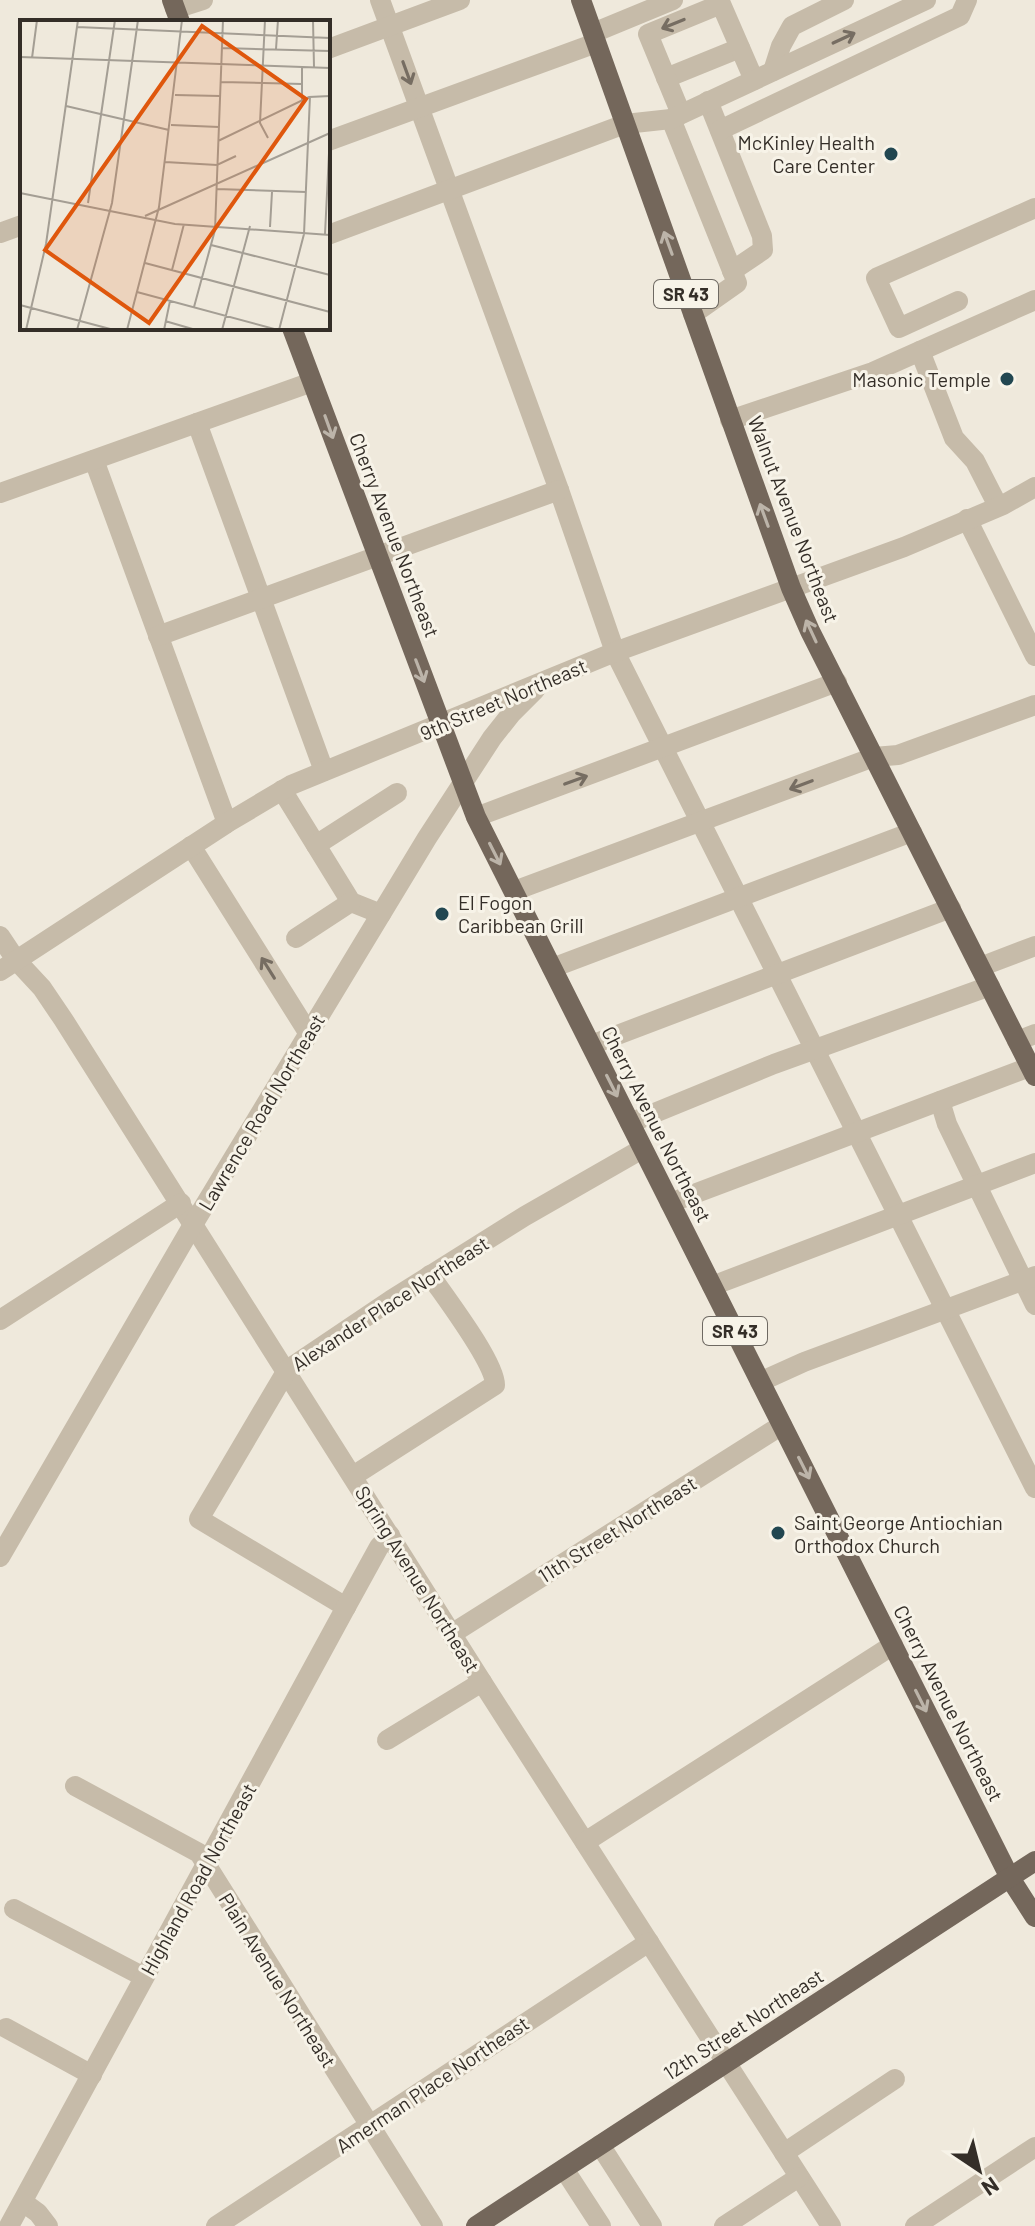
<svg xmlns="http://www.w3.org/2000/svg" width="1035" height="2226" viewBox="0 0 1035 2226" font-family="Barlow,sans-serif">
	<rect width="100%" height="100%" fill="#efe9dc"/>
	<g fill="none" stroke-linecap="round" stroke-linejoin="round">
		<g stroke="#c6bba9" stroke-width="20">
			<polyline points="380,0 559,490 615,652 1035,1488"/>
			<polyline points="175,9 203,0"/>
			<polyline points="593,33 673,0"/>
			<polyline points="328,49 460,0"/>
			<polyline points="773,71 781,46 792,26 844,0"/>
			<polyline points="666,78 740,48"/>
			<polyline points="708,101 762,236 763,250 732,271"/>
			<polyline points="681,114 648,34 721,4 754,80"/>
			<polyline points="671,119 737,283 693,314"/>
			<polyline points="720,130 960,16 967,0"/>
			<polyline points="328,141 596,43"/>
			<polyline points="0,233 22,225"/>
			<polyline points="328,235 625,124 671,119 926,0"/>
			<polyline points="958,301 899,328 876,278 1035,208"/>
			<polyline points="920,351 1035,300"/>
			<polyline points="730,420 873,372 920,351 954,438 975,461 998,506"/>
			<polyline points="197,423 324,771"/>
			<polyline points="94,460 227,823"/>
			<polyline points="0,493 312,382"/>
			<polyline points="967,519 1035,656"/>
			<polyline points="158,636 559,490"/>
			<polyline points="282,790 351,902 381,914"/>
			<polyline points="476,817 837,682"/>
			<polyline points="316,845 397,793"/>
			<polyline points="191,846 309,1034"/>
			<polyline points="514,891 874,757 898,755 1035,705"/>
			<polyline points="0,936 16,960 42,988 63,1019 482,1682 831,2226"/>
			<polyline points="296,938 351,902"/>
			<polyline points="980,967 1035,946"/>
			<polyline points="552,968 912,832"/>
			<polyline points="0,971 227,823 291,785 615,652 904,547 1003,505 1035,487"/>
			<polyline points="1017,1041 1035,1034"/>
			<polyline points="591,1045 951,908"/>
			<polyline points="940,1101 947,1124 1035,1305"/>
			<polyline points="630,1123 774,1064 990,986"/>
			<polyline points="670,1203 1035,1065"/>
			<polyline points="712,1286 1035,1163"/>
			<polyline points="0,1320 181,1203"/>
			<polyline points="760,1382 804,1362 1035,1276"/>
			<path d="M353,1476L495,1385C495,1362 445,1297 430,1275"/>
			<polyline points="0,1557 194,1223 427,838 492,738 511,714 535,690"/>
			<polyline points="346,1607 199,1519 287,1370 391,1300 525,1216 642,1149"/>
			<polyline points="453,1633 782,1425"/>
			<polyline points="387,1740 482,1682"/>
			<polyline points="75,1786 199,1853 433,2226"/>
			<polyline points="585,1842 893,1645"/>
			<polyline points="14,1909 144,1977"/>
			<polyline points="6,2028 92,2075"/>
			<polyline points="600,2145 652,2226"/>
			<polyline points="784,2153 895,2079"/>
			<polyline points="564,2169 601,2226"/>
			<polyline points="23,2202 38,2213 48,2226"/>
			<polyline points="9,2226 346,1607 379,1547 390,1535"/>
			<polyline points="216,2226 649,1942"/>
			<polyline points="724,2226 799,2177"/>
			<polyline points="915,2226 1035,2147"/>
		</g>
		<g stroke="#74675b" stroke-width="20">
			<polyline points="172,0 180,22"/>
			<polyline points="581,0 791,588 810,631 1035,1076"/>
			<polyline points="292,328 476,817 1010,1878 1035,1917"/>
			<polyline points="476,2226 1035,1861"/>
		</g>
	</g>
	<defs><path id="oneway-shaft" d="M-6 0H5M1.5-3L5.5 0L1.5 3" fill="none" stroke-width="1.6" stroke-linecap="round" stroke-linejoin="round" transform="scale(2)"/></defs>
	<g stroke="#766d62">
		<use href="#oneway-shaft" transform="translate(673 24) rotate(158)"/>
		<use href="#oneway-shaft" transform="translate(844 38) rotate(-25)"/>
		<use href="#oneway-shaft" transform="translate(407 73) rotate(70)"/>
		<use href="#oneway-shaft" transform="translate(576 780) rotate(-20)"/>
		<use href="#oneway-shaft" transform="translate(801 785) rotate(159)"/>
		<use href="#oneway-shaft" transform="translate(268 968) rotate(-122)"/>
	</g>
	<g stroke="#bcb4a9">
		<use href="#oneway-shaft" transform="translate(668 243) rotate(-110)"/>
		<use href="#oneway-shaft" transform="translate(329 427) rotate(70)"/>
		<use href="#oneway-shaft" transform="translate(764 515) rotate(-110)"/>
		<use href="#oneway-shaft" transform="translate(811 631) rotate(-115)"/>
		<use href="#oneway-shaft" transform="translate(420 671) rotate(69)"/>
		<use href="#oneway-shaft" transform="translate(495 854) rotate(63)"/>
		<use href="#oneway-shaft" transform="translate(612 1086) rotate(63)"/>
		<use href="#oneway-shaft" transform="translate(804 1468) rotate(63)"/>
		<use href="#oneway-shaft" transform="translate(921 1701) rotate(63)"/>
	</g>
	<g fill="#224751" stroke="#f7f3e8" stroke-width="3">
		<circle cx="891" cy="154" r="8"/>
		<circle cx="1007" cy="379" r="8"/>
		<circle cx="442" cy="914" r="8"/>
		<circle cx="778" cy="1533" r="8"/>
	</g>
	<g text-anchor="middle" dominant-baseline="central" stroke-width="6" stroke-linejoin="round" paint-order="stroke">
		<g fill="#f7f3e8" stroke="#6e6962" stroke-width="2">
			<rect x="654" y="280" width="64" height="28" rx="6"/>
			<rect x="703" y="1317" width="64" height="28" rx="6"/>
		</g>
		<g font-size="18" font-weight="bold" fill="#342e28">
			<text x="686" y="294">SR 43</text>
			<text x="735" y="1331">SR 43</text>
		</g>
		<g font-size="20" fill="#342e28" stroke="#f7f3e8" text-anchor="end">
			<text x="875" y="142">McKinley Health<tspan x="875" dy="23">Care Center</tspan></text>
			<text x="991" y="379">Masonic Temple</text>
			<text x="458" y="902" text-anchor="start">El Fogon<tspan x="458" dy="23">Caribbean Grill</tspan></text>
			<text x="794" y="1522" text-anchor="start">Saint George Antiochian<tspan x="794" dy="23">Orthodox Church</tspan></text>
		</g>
		<g font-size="20" fill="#342e28" stroke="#f7f3e8">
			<text transform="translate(794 519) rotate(69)">Walnut Avenue Northeast</text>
			<text transform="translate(395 535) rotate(69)">Cherry Avenue Northeast</text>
			<text transform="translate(503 699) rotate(-23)">9th Street Northeast</text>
			<text transform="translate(261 1112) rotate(-59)">Lawrence Road Northeast</text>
			<text transform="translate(657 1124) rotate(63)">Cherry Avenue Northeast</text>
			<text transform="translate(390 1303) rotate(-33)">Alexander Place Northeast</text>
			<text transform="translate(617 1529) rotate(-32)">11th Street Northeast</text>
			<text transform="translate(418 1579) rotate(58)">Spring Avenue Northeast</text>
			<text transform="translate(949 1703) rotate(63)">Cherry Avenue Northeast</text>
			<text transform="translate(198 1879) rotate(-61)">Highland Road Northeast</text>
			<text transform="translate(278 1980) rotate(58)">Plain Avenue Northeast</text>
			<text transform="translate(743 2024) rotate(-33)">12th Street Northeast</text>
			<text transform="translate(432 2084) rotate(-34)">Amerman Place Northeast</text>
		</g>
	</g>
	<g transform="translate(20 20)">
		<rect width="310" height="310" fill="#efe9dc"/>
		<path fill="none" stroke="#a49e94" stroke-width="2" d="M245,0L240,103L248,118M293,0L294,47M57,7L310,18M202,28L310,31M256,29L258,0M0,37L310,48M12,38L17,0M201,62L282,64M155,75L200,76M282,80V47M46,86L149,110M151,105L199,107M198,121L289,77L310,76M145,142L197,145L216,136M196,169L286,172M0,173L155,204L310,215M68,183L95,0M125,196L310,113M250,207L252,172M305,214L310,113M191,225L310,255M125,243L310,292M152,250L164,204M117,272L258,310M0,285L94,310M174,287L195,210L203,0M145,301L176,310M6,310L26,224L58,0M57,310L92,183L118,0M107,310L139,187L162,0M144,310L150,281M202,310L230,206M259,310L284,214L290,76"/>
		<path fill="#df570d" fill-opacity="0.15" stroke="#df570d" stroke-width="4" d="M182,6L286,79L129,303L25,230Z"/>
		<rect width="310" height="310" fill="none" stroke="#342e28" stroke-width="4"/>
	</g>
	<g transform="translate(979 2170) rotate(145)" stroke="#f7f3e8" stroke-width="6" paint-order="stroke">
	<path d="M0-6L14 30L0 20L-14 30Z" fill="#342e28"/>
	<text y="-12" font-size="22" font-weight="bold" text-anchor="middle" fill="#342e28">N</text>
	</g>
</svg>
